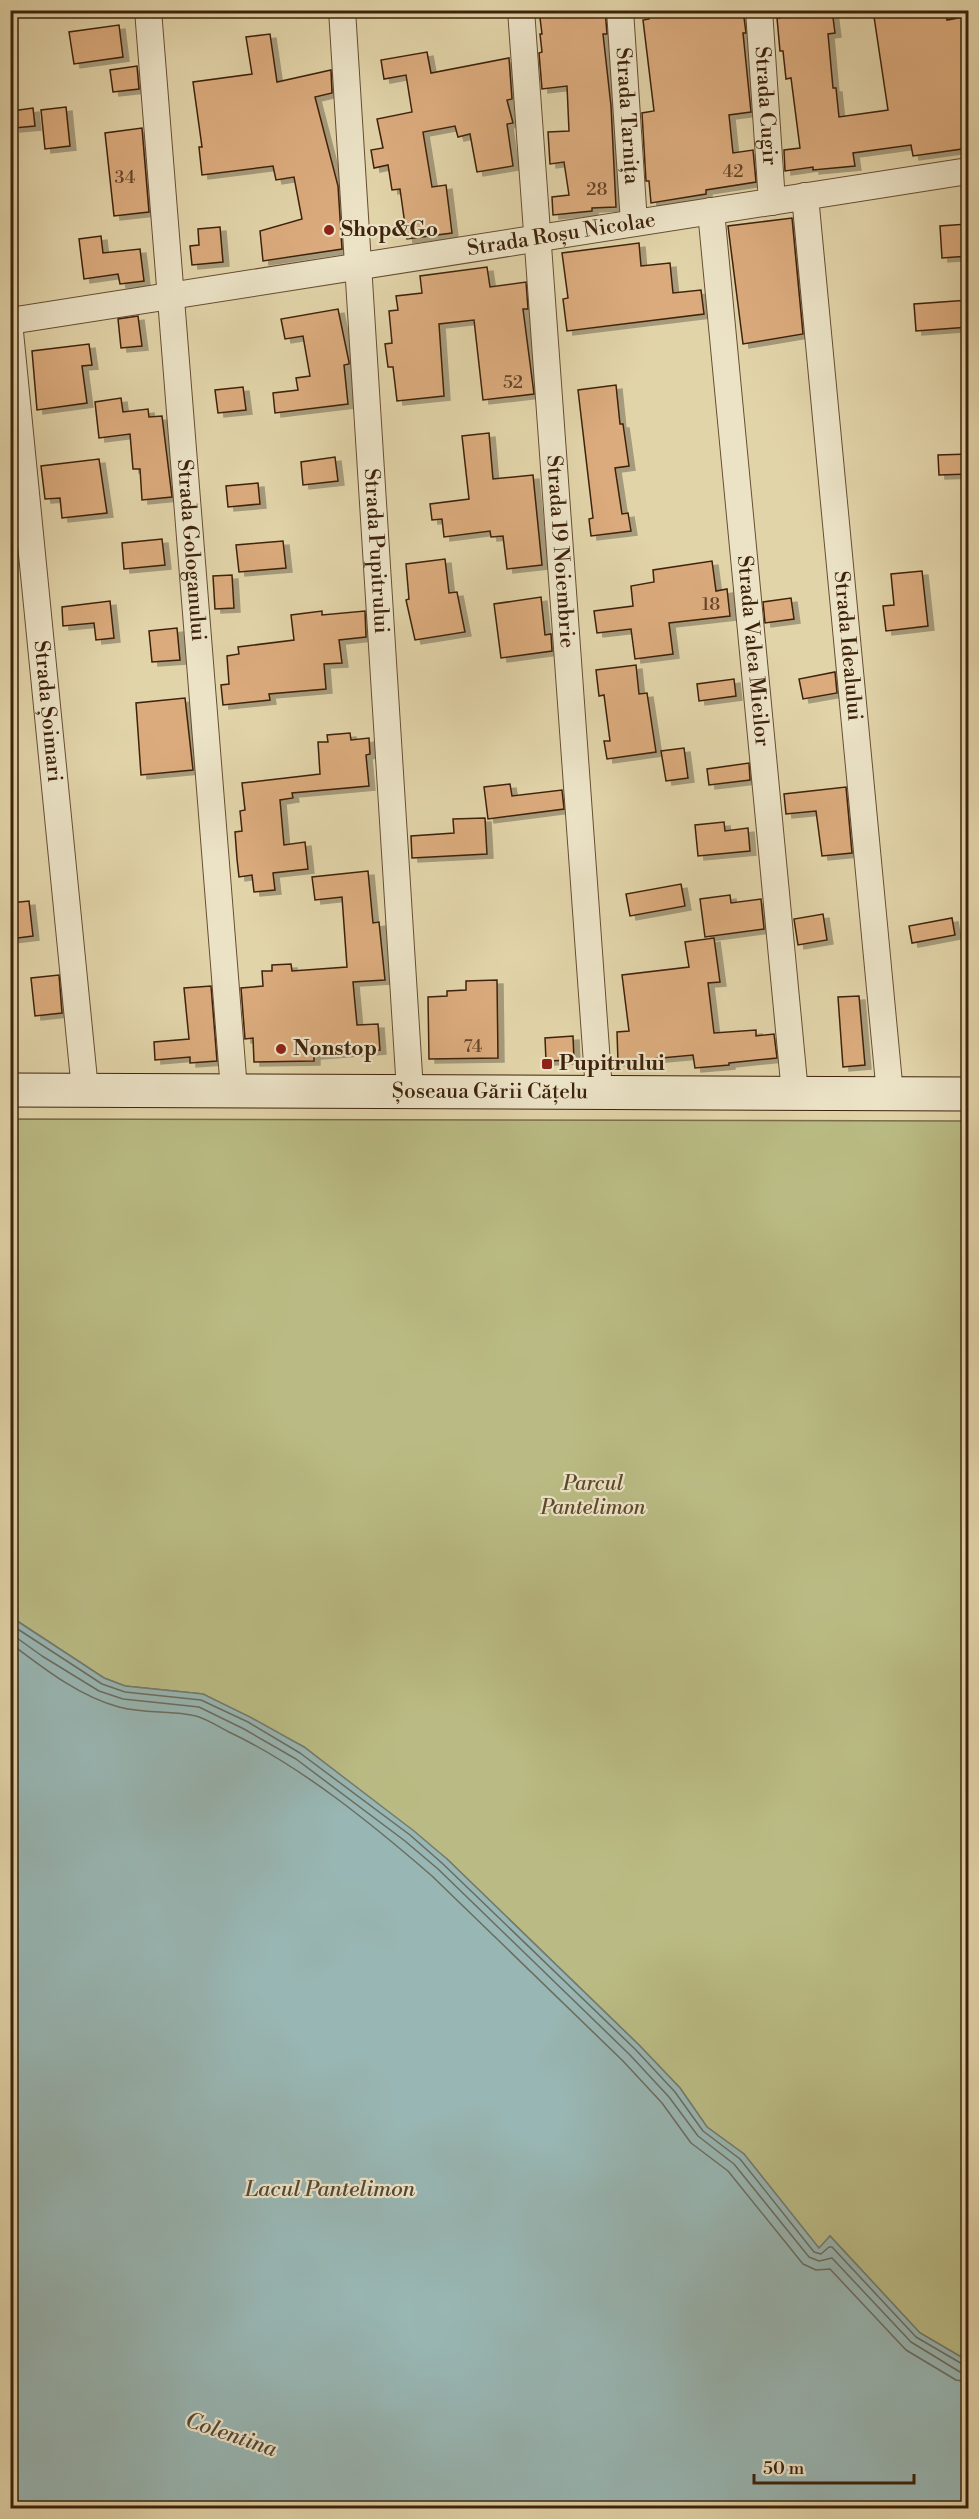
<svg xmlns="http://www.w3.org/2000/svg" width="979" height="2519" viewBox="0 0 979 2519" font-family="'Libre Bodoni',serif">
	<defs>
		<filter id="shadow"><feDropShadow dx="6" dy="4" stdDeviation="0" flood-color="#0004"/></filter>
	</defs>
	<rect width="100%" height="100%" fill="#e2d4a9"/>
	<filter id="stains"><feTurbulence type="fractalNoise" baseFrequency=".00333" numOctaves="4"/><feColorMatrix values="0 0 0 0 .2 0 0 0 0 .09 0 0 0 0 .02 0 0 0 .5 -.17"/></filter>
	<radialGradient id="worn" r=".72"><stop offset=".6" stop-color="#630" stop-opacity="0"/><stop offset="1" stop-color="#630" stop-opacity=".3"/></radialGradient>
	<polygon fill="#babb84" stroke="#7c6e48" stroke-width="1.5" points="11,1119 968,1121 968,2361 920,2333 830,2236 819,2249 744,2154 707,2127 680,2088 639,2045 447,1859 304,1747 203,1694 125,1686 104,1678 11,1617"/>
	<polygon fill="#98b6b3" stroke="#747b70" stroke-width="1.5" points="11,1617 104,1678 125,1686 203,1694 250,1717 304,1747 414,1831 447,1859 639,2045 680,2088 707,2127 744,2154 819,2248 830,2236 920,2333 968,2361 968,2508 11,2508"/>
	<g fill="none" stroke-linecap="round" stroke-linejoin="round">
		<g stroke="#6b6c5f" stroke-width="1.5">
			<polyline points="10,1624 102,1684 125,1692 201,1700 248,1722 300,1753 410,1835 443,1864 635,2049 675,2092 703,2131 740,2159 814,2252 821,2254 829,2247 832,2247 916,2337 964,2365 968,2366"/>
			<polyline points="10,1633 42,1656 99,1691 123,1699 199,1707 244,1729 296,1759 405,1841 438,1869 630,2055 669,2097 698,2136 734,2164 809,2257 819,2261 832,2258 911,2342 960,2372 968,2373"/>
			<path d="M10,1643C43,1668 80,1697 119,1707C144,1714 172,1710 196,1716C207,1719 219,1727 229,1732C301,1766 372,1824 432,1876L623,2061L662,2103L691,2143L728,2171L803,2264L816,2270L830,2269L906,2350L956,2380L968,2382"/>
		</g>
	</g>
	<g fill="#dbab7d" stroke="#3e220b" stroke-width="1.5" filter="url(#shadow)">
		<polygon points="539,10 605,10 607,34 603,34 611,106 616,207 592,208 592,211 553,215 552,197 569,195 564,162 550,164 548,132 569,131 567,86 542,89 539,53 542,52 540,34 542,34"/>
		<polygon points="648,10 743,10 746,33 743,33 751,112 729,115 733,153 753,150 756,182 706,190 706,194 651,203 649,181 646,181 642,113 654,111 643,20 649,19"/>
		<polygon points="780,10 832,10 835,33 828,34 833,88 836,88 839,117 888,110 873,10 946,10 947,20 969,16 969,148 913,156 911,145 853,153 855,166 813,170 813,167 785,171 784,150 800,148 791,78 786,79 783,51 780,51 777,18 780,18"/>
		<polygon points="119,25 123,57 74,64 69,32"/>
		<polygon points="270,34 277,82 331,70 332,93 315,97 338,186 342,249 263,261 260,231 302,219 294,177 276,180 273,166 202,175 199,147 202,147 193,82 252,74 246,37"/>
		<polygon points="427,52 431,73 509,58 512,99 507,100 513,123 507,124 513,166 477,172 470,134 458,137 455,126 423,132 432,187 446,185 452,233 407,239 400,189 392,190 388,165 374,168 371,150 383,148 377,119 412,112 406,75 384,79 381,60"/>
		<polygon points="137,66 139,89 113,92 110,70"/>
		<polygon points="66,107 70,146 45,149 41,110"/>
		<polygon points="33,108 35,126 14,128 12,111"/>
		<polygon points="142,128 149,212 114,216 105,133"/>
		<polygon points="792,218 803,334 743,344 728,226"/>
		<polygon points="967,224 969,256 942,258 940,226"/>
		<polygon points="220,227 223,262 192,265 190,246 199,245 198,229"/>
		<polygon points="101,236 103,253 140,249 144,281 120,284 118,274 84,279 79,239"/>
		<polygon points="639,243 641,266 670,263 673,293 701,290 704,314 567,331 563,299 568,298 562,253"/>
		<polygon points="487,267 490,287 526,282 528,309 523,309 534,394 483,400 474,320 439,324 444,396 397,401 393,367 388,367 385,344 392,343 389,311 398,310 396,296 422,293 420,276"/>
		<polygon points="969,300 969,327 916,331 914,304"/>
		<polygon points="338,309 349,362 349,364 344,365 348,404 275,413 273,393 298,390 296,378 310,376 303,336 285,339 281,319"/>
		<polygon points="138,316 142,346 121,348 118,319"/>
		<polygon points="89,344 92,365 82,366 87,403 37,410 32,351"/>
		<polygon points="616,385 620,424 623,424 629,466 615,468 622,514 628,513 631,531 591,536 589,519 593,518 578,390"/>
		<polygon points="243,387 246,410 218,413 215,390"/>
		<polygon points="121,398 123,412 148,409 149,417 162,416 172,497 142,500 140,469 133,469 130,434 99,438 95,402"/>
		<polygon points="489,433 493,479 533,475 542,565 507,569 503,536 491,537 490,531 444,537 442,519 432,520 430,504 469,499 462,436"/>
		<polygon points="969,454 969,474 939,475 938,455"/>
		<polygon points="335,457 338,481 303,485 301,462"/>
		<polygon points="99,459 107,513 62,518 60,498 45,499 41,466"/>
		<polygon points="258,483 260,504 228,507 226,486"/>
		<polygon points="162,539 165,565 124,569 122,543"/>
		<polygon points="283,541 286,568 239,572 236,545"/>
		<polygon points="445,559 449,593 457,592 465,632 415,640 406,600 409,599 406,564"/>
		<polygon points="712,561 716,591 727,589 730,616 669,623 673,654 635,659 631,629 597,633 594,611 633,606 631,586 654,582 653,570"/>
		<polygon points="922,571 928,626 886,631 883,606 894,605 891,574"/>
		<polygon points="232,575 234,608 215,609 213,576"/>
		<polygon points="541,597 545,635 551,634 552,651 501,658 494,604"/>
		<polygon points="791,598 794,619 765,623 763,602"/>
		<polygon points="110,601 114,638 96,640 94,623 63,626 62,607"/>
		<polygon points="322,611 322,615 365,611 366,637 339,640 342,663 324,664 326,689 269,694 270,700 223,705 221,685 229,684 227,656 239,654 238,647 294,640 291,615"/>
		<polygon points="177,628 180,660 152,662 149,631"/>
		<polygon points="636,665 639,694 647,693 656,752 607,759 604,741 610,741 604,695 599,696 596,670"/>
		<polygon points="835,672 837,693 803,699 799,679"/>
		<polygon points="734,679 736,696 699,701 697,684"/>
		<polygon points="185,698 193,770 141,775 136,703"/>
		<polygon points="350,733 351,740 369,738 370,754 366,755 369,786 292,793 293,798 280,800 284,845 305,842 308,869 273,873 275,890 254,892 252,875 239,877 237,859 235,832 242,831 240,811 245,810 242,783 320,774 318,742 328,742 327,735"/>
		<polygon points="684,748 688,778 666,781 661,751"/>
		<polygon points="749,763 750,780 709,785 707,769"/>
		<polygon points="510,784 512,796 562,790 564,809 488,819 484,787"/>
		<polygon points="846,787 852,853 822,856 816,811 786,814 784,794"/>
		<polygon points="485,818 487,854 412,858 411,836 454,833 453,819"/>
		<polygon points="724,822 725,831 748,828 750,851 698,856 695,825"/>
		<polygon points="368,871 373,923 379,922 385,980 353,982 357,1025 378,1024 380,1050 314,1055 314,1061 254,1062 253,1038 245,1039 241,988 263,986 262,971 272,971 272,965 291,964 292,971 347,967 342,897 315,900 312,877"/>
		<polygon points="681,884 685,906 630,916 626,894"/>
		<polygon points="730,895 731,903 761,899 764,929 705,937 700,899"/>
		<polygon points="29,901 33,936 10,939 10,903"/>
		<polygon points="823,914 827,940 798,945 794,919"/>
		<polygon points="952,918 955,935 912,943 909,926"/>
		<polygon points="714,938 720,982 708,983 714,1033 756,1030 756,1036 774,1034 777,1058 729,1063 729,1065 695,1068 693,1055 618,1062 617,1032 629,1031 622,975 689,967 685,942"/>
		<polygon points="59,975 62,1013 35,1016 31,978"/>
		<polygon points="497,980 498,1058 429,1059 428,997 447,996 447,991 466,990 466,981"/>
		<polygon points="211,986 217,1061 190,1063 190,1057 155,1060 154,1042 189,1039 184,988"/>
		<polygon points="859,996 865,1065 843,1067 838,997"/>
		<polygon points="573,1036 574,1060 546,1061 545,1038"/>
	</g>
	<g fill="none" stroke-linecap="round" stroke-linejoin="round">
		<g stroke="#674e32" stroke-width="28">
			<g id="street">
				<path id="s1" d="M148,10L234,1090"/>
				<path id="s2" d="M342,10L410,1091"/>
				<path id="s3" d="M521,10L599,1091"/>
				<path id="s4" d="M620,10L634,223"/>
				<path id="s5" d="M759,10L772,202"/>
				<path id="s6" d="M805,196L890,1094"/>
				<path id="s7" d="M711,211L795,1093"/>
				<path id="s8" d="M10,321L968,171"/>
				<path id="s9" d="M10,332L85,1090"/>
			</g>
		</g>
		<g stroke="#3e220b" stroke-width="35">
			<g id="secondary">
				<path id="s10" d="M10,1090L968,1094"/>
			</g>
		</g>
		<use href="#street" stroke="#ece3c7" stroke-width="26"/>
		<use href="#secondary" stroke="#ece3c7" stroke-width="33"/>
	</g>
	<g fill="#8f2418" stroke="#ece3c7" stroke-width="2">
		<circle cx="329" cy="230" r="6"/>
		<circle cx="281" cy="1049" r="6"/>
		<rect x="541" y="1058" width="12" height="12" rx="3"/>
	</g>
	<g text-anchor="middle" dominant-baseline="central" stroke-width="4.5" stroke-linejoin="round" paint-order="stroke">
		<g font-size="18" fill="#654428">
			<text x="733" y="171">42</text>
			<text x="125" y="177">34</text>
			<text x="597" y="189">28</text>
			<text x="513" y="382">52</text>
			<text x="711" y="604">18</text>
			<text x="473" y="1046">74</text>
		</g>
		<g font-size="21" fill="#3e220b" stroke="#ece3c7">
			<text stroke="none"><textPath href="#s5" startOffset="96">Strada Cugir</textPath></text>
			<text stroke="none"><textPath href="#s4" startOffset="106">Strada Tarnița</textPath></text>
			<text stroke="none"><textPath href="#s8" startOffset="558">Strada Roșu Nicolae</textPath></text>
			<text stroke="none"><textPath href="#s1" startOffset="542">Strada Gologanului</textPath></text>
			<text stroke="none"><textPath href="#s2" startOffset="542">Strada Pupitrului</textPath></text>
			<text stroke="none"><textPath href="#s3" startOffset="543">Strada 19 Noiembrie</textPath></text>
			<text stroke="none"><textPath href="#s6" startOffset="452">Strada Idealului</textPath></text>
			<text stroke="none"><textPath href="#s7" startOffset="442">Strada Valea Mieilor</textPath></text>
			<text stroke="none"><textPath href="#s9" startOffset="381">Strada Șoimari</textPath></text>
			<text stroke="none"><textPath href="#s10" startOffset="480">Șoseaua Gării Cățelu</textPath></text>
		</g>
		<g font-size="21" font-weight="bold" fill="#3e220b" stroke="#ece3c7" text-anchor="start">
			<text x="341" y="230">Shop&amp;Go</text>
			<text x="293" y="1049">Nonstop</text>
			<text x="559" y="1064">Pupitrului</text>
		</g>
		<g font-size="21" font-style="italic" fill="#5d4829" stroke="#ece3c7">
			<text x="593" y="1484">Parcul<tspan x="593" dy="24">Pantelimon</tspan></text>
		</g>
		<g font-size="22" font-style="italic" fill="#544735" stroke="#ece3c7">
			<text x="330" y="2189">Lacul Pantelimon</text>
			<text transform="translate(231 2435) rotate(19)">Colentina</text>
		</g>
	</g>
	<rect width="979" height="2519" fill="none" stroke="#e2d4a9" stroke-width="36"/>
	<rect x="12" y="12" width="955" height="2495" fill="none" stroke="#3e220b" stroke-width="3"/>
	<rect x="18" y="18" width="943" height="2483" fill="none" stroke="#3e220b" stroke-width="1.5"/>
	<path d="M754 2474v9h160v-9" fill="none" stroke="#3e220b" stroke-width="3"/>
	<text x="763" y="2474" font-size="18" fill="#3e220b" stroke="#ece3c7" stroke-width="4.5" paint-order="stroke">50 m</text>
	<rect width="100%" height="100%" filter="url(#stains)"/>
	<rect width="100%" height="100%" fill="url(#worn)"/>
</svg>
